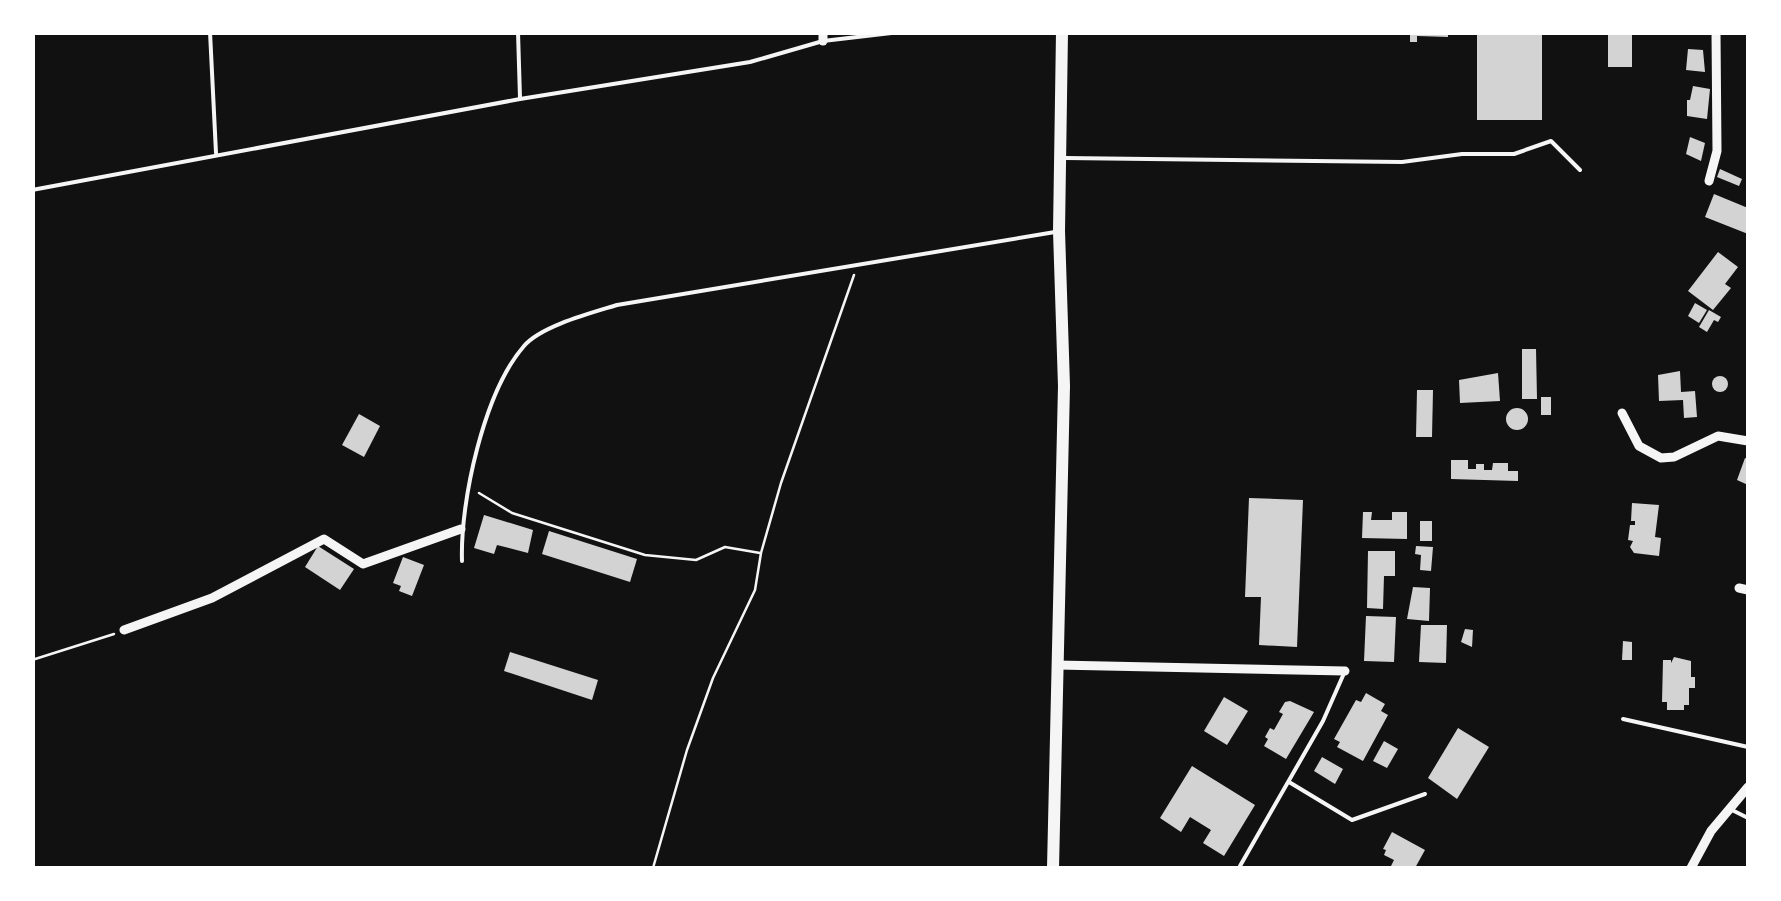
<svg xmlns="http://www.w3.org/2000/svg" width="1781" height="901" viewBox="0 0 1781 901" font-family="Poppins,sans-serif">
	<rect width="100%" height="100%" fill="#111"/>
	<g fill="#d3d3d3">
		<polygon points="1410,32 1448,32 1448,37 1417,36 1417,42 1410,42"/>
		<rect x="1477" y="32" width="65" height="88"/>
		<rect x="1608" y="34" width="24" height="33"/>
		<polygon points="1688,49 1703,50 1705,72 1686,70"/>
		<polygon points="1693,86 1710,89 1707,119 1687,116 1687,100 1690,100"/>
		<polygon points="1690,137 1705,143 1701,161 1686,154"/>
		<polygon points="1720,169 1742,179 1739,186 1717,177"/>
		<polygon points="1714,194 1748,208 1748,234 1705,217"/>
		<polygon points="1718,252 1738,267 1725,284 1731,288 1713,310 1688,291"/>
		<polygon points="1695,303 1707,310 1699,323 1688,316"/>
		<polygon points="1709,310 1721,317 1718,322 1714,320 1707,332 1699,327"/>
		<polygon points="1522,349 1536,349 1537,399 1522,399"/>
		<polygon points="1680,371 1681,392 1695,391 1697,417 1684,418 1683,400 1659,401 1658,375"/>
		<polygon points="1498,373 1500,401 1460,403 1459,380"/>
		<circle cx="1720" cy="384" r="8"/>
		<polygon points="1417,390 1433,390 1432,437 1416,437"/>
		<rect x="1541" y="397" width="10" height="18"/>
		<circle cx="1517" cy="419" r="11"/>
		<polygon points="359,414 380,426 364,457 342,445"/>
		<polygon points="1745,458 1748,459 1748,485 1737,480"/>
		<polygon points="1451,460 1468,460 1468,469 1476,469 1476,464 1484,464 1484,470 1492,470 1493,463 1508,463 1508,471 1518,471 1518,481 1451,479"/>
		<polygon points="1249,498 1303,500 1297,647 1259,645 1261,597 1245,597"/>
		<polygon points="1632,503 1659,505 1655,537 1661,538 1659,556 1634,553 1630,547 1633,541 1628,540 1630,525 1635,525 1635,521 1631,521"/>
		<polygon points="1363,512 1372,512 1371,520 1392,520 1392,512 1407,512 1407,539 1362,538"/>
		<polygon points="484,515 533,530 528,553 497,545 494,554 474,548"/>
		<rect x="1420" y="521" width="12" height="20"/>
		<polygon points="549,531 637,559 630,582 542,554"/>
		<polygon points="318,546 354,569 340,590 305,567"/>
		<polygon points="1416,546 1433,547 1431,571 1420,570 1421,555 1415,554"/>
		<polygon points="1368,551 1395,551 1395,576 1384,576 1383,609 1367,608"/>
		<polygon points="403,557 424,565 412,596 399,591 401,586 393,583"/>
		<polygon points="1413,587 1430,588 1429,621 1407,619"/>
		<polygon points="1366,616 1396,617 1394,662 1364,661"/>
		<polygon points="1421,625 1447,625 1446,663 1419,662"/>
		<polygon points="1465,629 1473,630 1472,647 1461,642"/>
		<polygon points="1623,641 1632,642 1632,660 1622,660"/>
		<polygon points="510,652 598,680 592,700 504,671"/>
		<polygon points="1674,657 1691,661 1691,677 1695,677 1695,688 1689,688 1689,705 1684,705 1684,710 1667,710 1667,702 1662,702 1663,660 1671,660 1671,663"/>
		<polygon points="1366,693 1385,704 1381,711 1388,715 1363,761 1337,747 1340,742 1334,739 1356,700 1361,702"/>
		<polygon points="1224,697 1248,711 1227,745 1204,731"/>
		<polygon points="1290,701 1314,712 1286,759 1264,746 1268,739 1265,737 1270,728 1274,730 1283,714 1279,712 1285,702"/>
		<polygon points="1458,728 1489,747 1457,799 1428,778"/>
		<polygon points="1384,741 1398,749 1387,768 1373,761"/>
		<polygon points="1322,757 1343,769 1335,784 1314,771"/>
		<polygon points="1192,766 1255,805 1224,856 1203,843 1211,830 1190,817 1181,832 1160,818"/>
		<polygon points="1392,832 1425,850 1415,868 1390,868 1394,860 1384,855 1386,850 1383,849"/>
	</g>
	<g fill="none" stroke-linecap="round" stroke-linejoin="round">
		<g stroke="#f5f5f5" stroke-width="2.5">
			<polyline points="479,493 512,513 645,555 696,560 725,547 760,553"/>
			<polyline points="32,660 114,634"/>
			<polyline points="653,868 687,750 713,678 755,590 761,553 781,483 854,275"/>
		</g>
		<g stroke="#f5f5f5" stroke-width="4">
			<polyline points="210,32 216,153"/>
			<polyline points="518,32 520,98"/>
			<polyline points="1065,158 1402,162 1462,154 1514,154 1551,141 1580,170"/>
			<polyline points="32,190 520,99 750,62 823,41 900,32"/>
			<path d="M462,561C460,501 484,392 524,346C541,326 591,313 617,305L1055,232"/>
			<polyline points="1623,719 1748,747"/>
			<polyline points="1289,782 1352,820 1425,794"/>
			<polyline points="1732,810 1748,818"/>
			<polyline points="1241,868 1240,866 1323,721 1345,671"/>
		</g>
		<g stroke="#f5f5f5" stroke-width="9">
			<polyline points="823,32 823,41"/>
			<polyline points="1709,181 1717,151 1716,32"/>
			<polyline points="1622,413 1639,446 1661,458 1674,457 1718,436 1748,441"/>
			<polyline points="1739,588 1748,590"/>
			<polyline points="124,630 212,598 324,539 363,564 461,529"/>
			<polyline points="1057,665 1345,671"/>
			<polyline points="1691,868 1711,831 1748,787"/>
		</g>
		<polyline stroke="#f5f5f5" stroke-width="12" points="1053,868 1064,386 1059,231 1062,32"/>
	</g>
	<rect width="1781" height="901" fill="none" stroke="#ffffff" stroke-width="70"/>
</svg>
